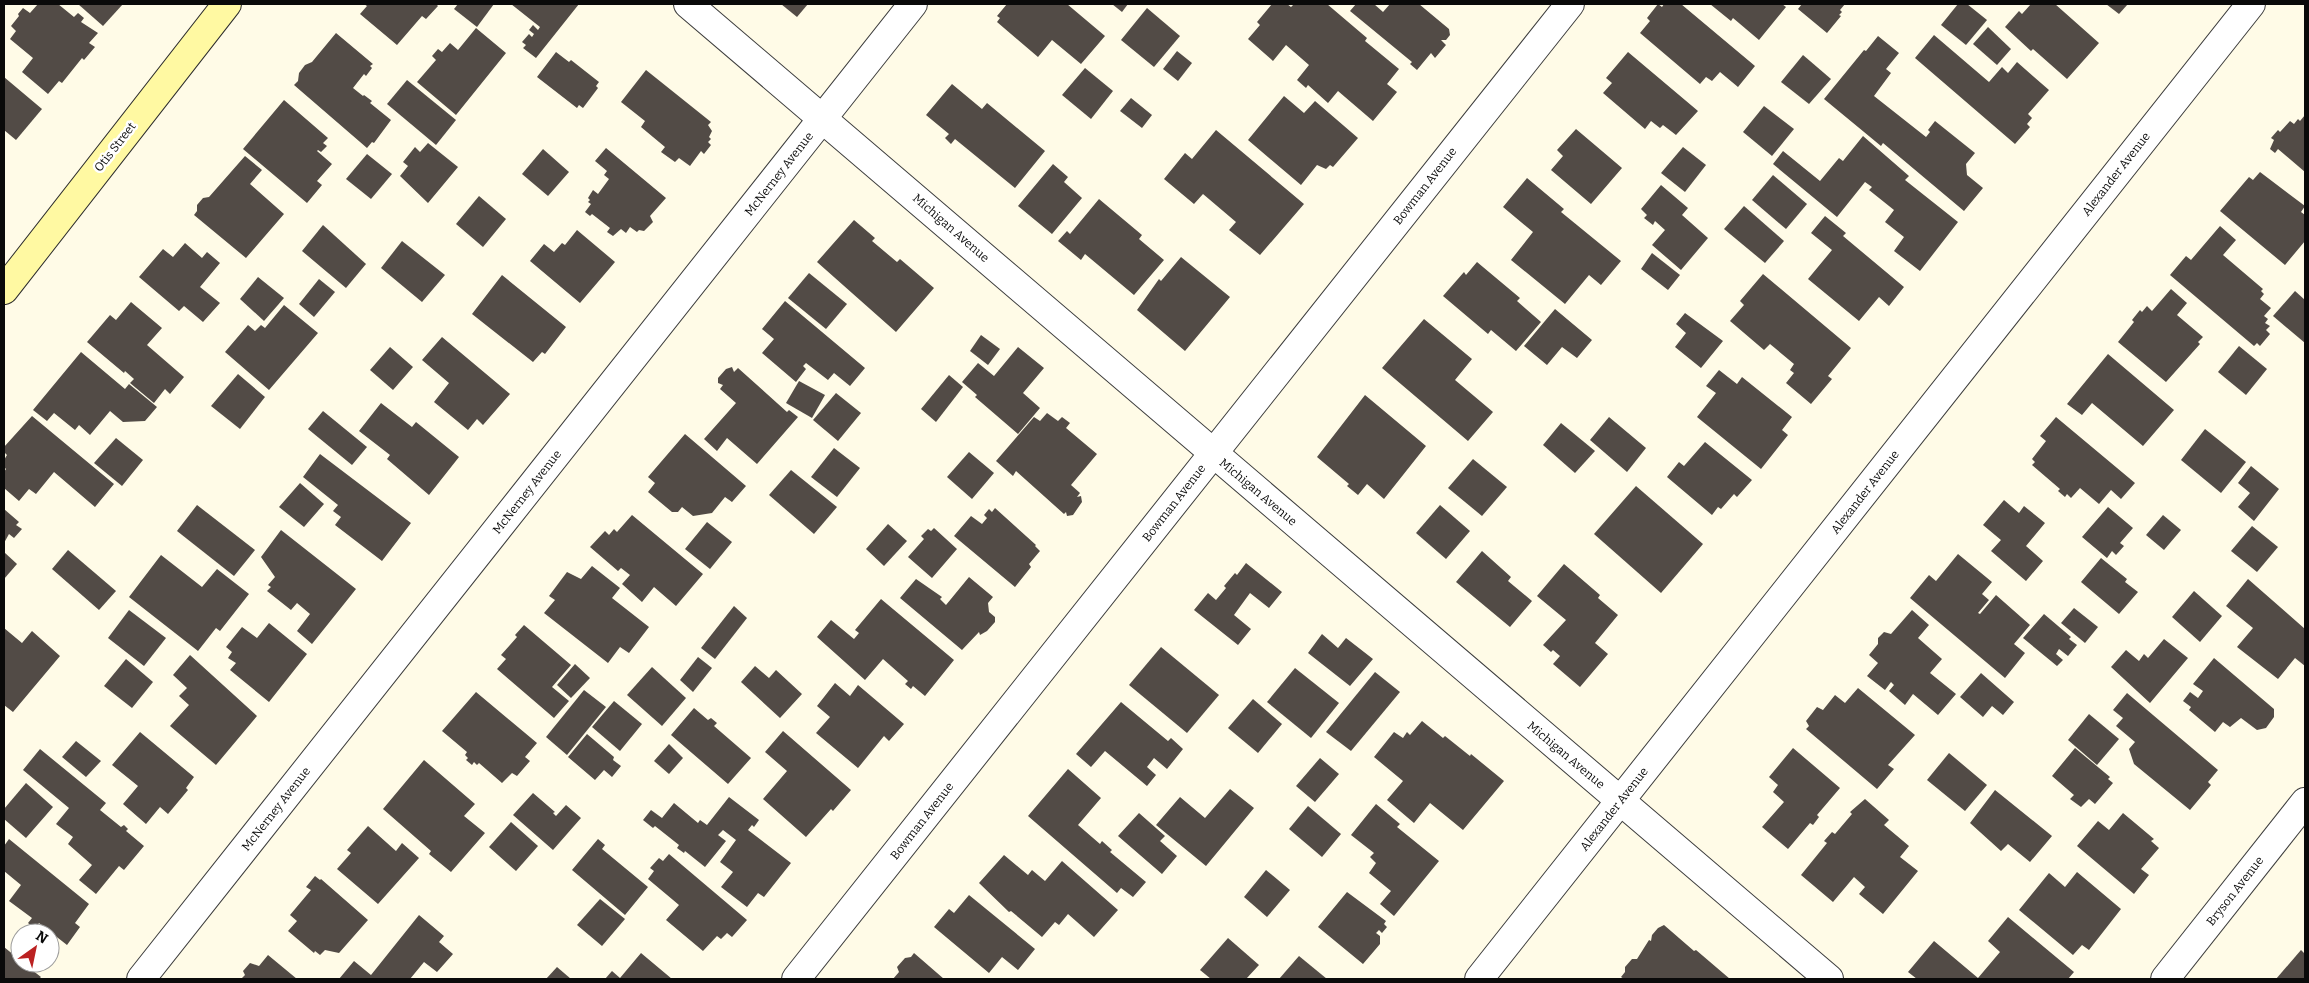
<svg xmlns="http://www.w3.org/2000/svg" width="2309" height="983" viewBox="0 0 2309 983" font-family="Bitter,serif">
	<rect width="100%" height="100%" fill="#fffbe7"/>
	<g fill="#524b46">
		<polygon points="38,4 58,4 74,17 78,13 84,18 81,22 98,33 89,43 95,47 84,60 82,58 62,83 59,81 48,94 22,72 33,58 10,39 16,31 11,26 19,16 18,14 23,8 30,13"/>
		<polygon points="78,4 123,4 103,26"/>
		<polygon points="364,4 436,4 438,6 426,19 422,16 397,45 360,14 367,6"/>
		<polygon points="458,4 494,4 477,27 454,9"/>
		<polygon points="511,4 579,4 536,58 523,48 526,45 522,42 529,34 532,37 534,34 529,30 533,25 538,30 540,27"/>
		<polygon points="781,4 808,4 797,17"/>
		<polygon points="1007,4 1067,4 1105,36 1081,64 1052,40 1038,57 997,22 1000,18 997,16"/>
		<polygon points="1112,4 1128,4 1122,12"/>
		<polygon points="1272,4 1287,4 1291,7 1294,4 1327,4 1367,38 1365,41 1399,69 1387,84 1397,92 1373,121 1338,91 1328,103 1308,85 1306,88 1297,80 1309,65 1286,45 1273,61 1248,39 1260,25 1257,22"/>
		<polygon points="1356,4 1374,4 1383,12 1390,4 1419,4 1449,29 1450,35 1446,40 1441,40 1446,45 1435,58 1431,53 1417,70 1410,64 1412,62 1350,11"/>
		<polygon points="1658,4 1662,7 1664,4 1681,4 1755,66 1738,87 1720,72 1712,81 1706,77 1700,84 1640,33 1650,21 1647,18"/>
		<polygon points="1710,4 1782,4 1786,7 1759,40 1733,18 1731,21"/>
		<polygon points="1802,4 1845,4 1840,10 1842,12 1839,15 1841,16 1827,33 1798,9"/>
		<polygon points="1958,4 1967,4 1987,20 1966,45 1941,25"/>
		<polygon points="2031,4 2055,4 2099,43 2067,79 2033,49 2031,51 2005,27 2019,11 2022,14"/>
		<polygon points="2106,4 2128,4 2119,14"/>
		<polygon points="1147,8 1180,36 1154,67 1121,40"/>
		<polygon points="1988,27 2011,49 1997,65 1973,44"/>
		<polygon points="476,28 506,53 456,115 417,82 436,60 432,56 438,49 442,52 450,43 458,50"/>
		<polygon points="336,33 373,64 370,66 372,68 366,76 364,74 353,88 363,96 364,95 372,101 370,103 391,120 374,143 372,142 367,148 294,85 298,81 299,73 305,65 312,62"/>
		<polygon points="1934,35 1989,82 2002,67 2008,73 2017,62 2049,90 2028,114 2032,118 2027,124 2030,127 2015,144 1915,58"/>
		<polygon points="1878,36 1899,53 1886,69 1891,73 1874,96 1926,137 1930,132 1928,130 1935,121 1975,153 1966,164 1967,175 1983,188 1964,211 1883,143 1881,146 1824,99 1864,50 1866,51"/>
		<polygon points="1177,51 1192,63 1178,81 1163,69"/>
		<polygon points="556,52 569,62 571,60 599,82 596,86 598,88 583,108 579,105 577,108 537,77"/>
		<polygon points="1628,52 1698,111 1676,135 1663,125 1660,128 1651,121 1645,129 1603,93 1612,83 1606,78"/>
		<polygon points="1803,55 1831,79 1809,104 1781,82"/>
		<polygon points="1085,68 1113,91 1091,119 1062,95"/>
		<polygon points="646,70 711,122 708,125 712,131 709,137 711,139 708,142 711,145 704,154 701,151 690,166 679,158 675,162 661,152 665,147 641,127 645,121 621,102"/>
		<polygon points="4,77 42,109 16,140 4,130"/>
		<polygon points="407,80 456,120 436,145 387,104"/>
		<polygon points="952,84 982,109 987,103 1045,151 1015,188 955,139 951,144 945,138 949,134 926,115"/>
		<polygon points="1284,96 1304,113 1315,101 1358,138 1333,167 1330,165 1326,169 1317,165 1301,185 1248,140"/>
		<polygon points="1131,98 1152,115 1142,128 1120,111"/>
		<polygon points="284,100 328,138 323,143 327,146 321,152 318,150 317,151 332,164 317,181 322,185 307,203 243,149"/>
		<polygon points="1764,106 1794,129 1772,156 1743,132"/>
		<polygon points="2305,115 2305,172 2278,149 2275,153 2270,149 2274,140 2271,138 2278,130 2280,132 2290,121 2294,124 2298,119 2300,121"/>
		<polygon points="1576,129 1622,168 1591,204 1551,170 1563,156 1557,150"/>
		<polygon points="1216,130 1304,204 1260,255 1229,230 1236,222 1203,194 1194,204 1164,179 1185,153 1192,159"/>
		<polygon points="1863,136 1909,176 1905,180 1958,222 1920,271 1894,251 1904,237 1885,222 1894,210 1869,190 1872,187 1865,182 1837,217 1773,164 1783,151 1820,181 1839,158 1843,161"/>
		<polygon points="428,143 458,167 428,203 400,176 408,166 403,162 415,147 420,152"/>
		<polygon points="1683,147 1706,165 1685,192 1661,173"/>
		<polygon points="606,148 666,198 650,216 653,222 644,231 639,230 637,232 630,227 626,233 621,229 613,236 607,232 610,228 592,214 590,216 585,212 591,204 588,202 590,200 588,198 593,190 598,194 609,179 604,175 607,171 595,161"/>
		<polygon points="543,149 569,172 548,196 522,174"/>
		<polygon points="367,154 392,174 371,199 346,179"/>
		<polygon points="245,156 262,170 250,184 284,214 246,258 194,215 197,211 197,205 203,198 209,197"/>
		<polygon points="1053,164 1068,177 1064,182 1082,198 1052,234 1018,206"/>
		<polygon points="2260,172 2305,206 2301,212 2305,215 2305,241 2285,265 2220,211 2249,177 2253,180"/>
		<polygon points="1773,175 1807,204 1786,229 1752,200"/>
		<polygon points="1527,178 1564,209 1561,212 1621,261 1601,285 1589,275 1565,304 1511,260 1533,232 1503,207"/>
		<polygon points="1661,185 1688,208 1682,215 1708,238 1681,270 1652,245 1665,230 1655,221 1653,225 1644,218 1647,215 1641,209"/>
		<polygon points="479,196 506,219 483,247 456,224"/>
		<polygon points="1099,199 1142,235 1139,239 1164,260 1134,295 1085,254 1081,260 1058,241 1067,231 1070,234"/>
		<polygon points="1744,206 1784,241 1765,263 1724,229"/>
		<polygon points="1825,216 1846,233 1843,236 1904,287 1889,306 1879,297 1859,321 1808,279 1832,250 1811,233"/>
		<polygon points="854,220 875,238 872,241 897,262 900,259 934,288 896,332 817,262"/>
		<polygon points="323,225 366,264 346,288 302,251"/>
		<polygon points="2220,226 2236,240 2223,255 2263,289 2261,291 2264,294 2260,299 2271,308 2264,316 2268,319 2265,323 2270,326 2266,330 2270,334 2260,346 2257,343 2254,346 2170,275 2186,256 2191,260"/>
		<polygon points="577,230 615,262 580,303 530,261 544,244 554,252 562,243 565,245"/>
		<polygon points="402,241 445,275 422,302 381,268"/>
		<polygon points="185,243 202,258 207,252 220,263 200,287 220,303 203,322 184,306 179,311 139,277 163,249 173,257"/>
		<polygon points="1652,253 1680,275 1668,290 1641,269"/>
		<polygon points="1181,257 1230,297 1185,351 1137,310 1159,279 1161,281"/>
		<polygon points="1477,262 1520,298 1517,301 1541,322 1516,351 1491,330 1488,334 1443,296 1464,272 1466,275"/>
		<polygon points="809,273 847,304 826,329 788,298"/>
		<polygon points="1763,274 1851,348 1828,376 1832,379 1811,404 1786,383 1794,373 1790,370 1794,364 1770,344 1764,350 1730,321 1744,305 1740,301"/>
		<polygon points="502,275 566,327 545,354 542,352 533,362 472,314"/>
		<polygon points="258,277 284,298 264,321 240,299"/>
		<polygon points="319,279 335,292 314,317 299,304"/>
		<polygon points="2171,289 2187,303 2177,315 2203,337 2198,342 2200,344 2166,382 2118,342 2134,322 2132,320 2140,310 2142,312 2147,306 2152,311"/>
		<polygon points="2295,291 2305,300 2305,343 2273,316"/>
		<polygon points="785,301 865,368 850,386 834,373 828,380 806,363 803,366 806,369 796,382 762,353 774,339 762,329"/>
		<polygon points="131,302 162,328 147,345 184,377 170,394 165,389 154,403 130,383 134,379 125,371 124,373 87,342 110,315 116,320"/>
		<polygon points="284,305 318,333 269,390 225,352 248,325 255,331 261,325 265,328"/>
		<polygon points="1555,309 1592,340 1577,358 1562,347 1547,365 1524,346"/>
		<polygon points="1685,313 1723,341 1701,368 1675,347 1686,333 1676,324"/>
		<polygon points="1424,319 1472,359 1455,380 1493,412 1468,441 1382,368"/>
		<polygon points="981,335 1000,349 988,365 970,351"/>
		<polygon points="442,337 510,394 483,425 477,419 468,430 434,402 449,383 422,360"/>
		<polygon points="2239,346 2267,369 2246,395 2218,372"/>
		<polygon points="390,347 413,367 393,390 370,370"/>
		<polygon points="1018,347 1044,368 1023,393 1040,408 1018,434 975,397 977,395 962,382 978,363 994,376"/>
		<polygon points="81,352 125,389 129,384 157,407 145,421 123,422 110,411 90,435 79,425 75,430 54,413 47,421 33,410"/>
		<polygon points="2108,354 2174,410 2143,446 2092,403 2082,415 2067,404"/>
		<polygon points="732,367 734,372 738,368 787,412 789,410 798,417 757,464 727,438 717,451 704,439 736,403 720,389 723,385 718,383 718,378 726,369"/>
		<polygon points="1719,370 1737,384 1742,377 1792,417 1782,430 1788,435 1761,469 1697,417 1716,393 1706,386"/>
		<polygon points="238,374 265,397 240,429 211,406"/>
		<polygon points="949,375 963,387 936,422 921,409"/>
		<polygon points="799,381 825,395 812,418 786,403"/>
		<polygon points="836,393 861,413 838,441 813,420"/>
		<polygon points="1365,395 1426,446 1384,499 1367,484 1358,495 1347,486 1349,484 1317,457"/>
		<polygon points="381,403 412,427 416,422 459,457 429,495 387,459 390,455 359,431"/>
		<polygon points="323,411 367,447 352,465 308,429"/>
		<polygon points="1047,413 1058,421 1062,417 1070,423 1066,428 1097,454 1071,485 1080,493 1077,497 1081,496 1082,502 1073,515 1067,516 1066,512 1064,514 1016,471 1013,476 996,461 1034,417 1040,421"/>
		<polygon points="32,416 114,484 95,507 54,472 36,494 29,489 19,501 4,488 4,472 6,469 4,467 4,460 7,455 4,452 4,447"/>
		<polygon points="1609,417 1646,448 1627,472 1590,440"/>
		<polygon points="2056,417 2135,483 2121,499 2111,490 2099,504 2080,488 2071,498 2067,494 2065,497 2058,491 2060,489 2032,465 2035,462 2032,459 2046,441 2040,436"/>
		<polygon points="1561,423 1595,451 1575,473 1543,445"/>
		<polygon points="2205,429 2246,462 2221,493 2181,460"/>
		<polygon points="685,434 746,486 732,502 725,497 712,513 693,516 682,507 678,512 672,512 648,492 655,483 648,477"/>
		<polygon points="116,438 143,460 122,486 94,463"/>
		<polygon points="1705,442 1752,480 1737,497 1734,494 1721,509 1718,507 1712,515 1667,477 1679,462 1684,466"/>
		<polygon points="834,448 860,468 837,497 811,477"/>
		<polygon points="969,452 994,473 972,499 947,477"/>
		<polygon points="320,454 411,523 382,561 335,525 341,517 333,511 338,505 303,477"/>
		<polygon points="1473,459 1507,487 1482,516 1448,488"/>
		<polygon points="2251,466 2279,489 2254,521 2238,507 2250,493 2238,483"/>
		<polygon points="791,470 837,507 814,534 769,495"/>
		<polygon points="300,483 324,504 304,527 279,507"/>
		<polygon points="1636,486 1703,544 1661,593 1594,534"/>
		<polygon points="2004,500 2019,513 2024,506 2045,523 2026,546 2043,561 2026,581 1991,551 2001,540 1983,525"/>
		<polygon points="197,505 255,550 234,576 177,531"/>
		<polygon points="1440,505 1470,531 1446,559 1416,533"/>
		<polygon points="2108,507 2133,528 2120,543 2124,546 2116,555 2112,551 2107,558 2082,537"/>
		<polygon points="995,508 1036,545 1035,546 1040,551 1029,564 1031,567 1015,587 954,536 971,516 982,524 987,518 984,515 989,509 992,512"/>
		<polygon points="4,509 19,522 16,525 22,529 14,538 9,534 4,543"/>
		<polygon points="632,515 703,574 676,606 654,587 642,602 622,584 630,575 621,568 618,571 590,547 605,531 609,535 614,529 617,532"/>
		<polygon points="2163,515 2181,530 2164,550 2146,535"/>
		<polygon points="707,522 732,542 710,569 685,549"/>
		<polygon points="888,524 907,541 884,566 866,549"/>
		<polygon points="2252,526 2278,547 2257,572 2231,551"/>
		<polygon points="934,528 957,549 932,578 908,557 924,539 921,536 928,529 931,531"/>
		<polygon points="281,530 356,589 312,644 297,631 310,614 297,603 291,610 267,591 271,587 268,585 275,577 261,557"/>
		<polygon points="68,550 116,591 99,610 52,569"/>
		<polygon points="1482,551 1511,577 1508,581 1532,601 1510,627 1456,582"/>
		<polygon points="4,552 17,564 4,579"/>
		<polygon points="1958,554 1992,582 1982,594 1989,600 1978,613 1980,614 1996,595 2030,625 2014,644 2025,653 2005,678 1910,598 1929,575 1936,581"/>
		<polygon points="161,555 202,587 217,569 249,594 220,631 216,628 198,651 129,597"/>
		<polygon points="2101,558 2127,579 2125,582 2138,592 2119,614 2081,582"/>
		<polygon points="1246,563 1282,592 1269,608 1250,593 1234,615 1251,629 1238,645 1194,610 1208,593 1216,600 1226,588 1224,586 1235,573 1237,575"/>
		<polygon points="1564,564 1600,595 1598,598 1618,615 1595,643 1608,654 1580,687 1553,664 1560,656 1553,650 1551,652 1543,645 1566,620 1537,596"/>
		<polygon points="592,566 620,588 612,598 649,627 629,653 620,647 608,663 544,613 555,600 549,596 567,572 581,579"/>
		<polygon points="969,577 993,597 988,603 989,612 995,617 995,622 987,631 980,635 979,632 962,650 900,598 916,579 942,597 940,599 946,605"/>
		<polygon points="2248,579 2305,629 2305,666 2295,658 2278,679 2237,647 2253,628 2226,606"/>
		<polygon points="2194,591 2222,616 2200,642 2172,617"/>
		<polygon points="881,599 954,660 925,696 913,686 911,689 905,684 908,681 883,659 865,680 817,637 831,620 854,639 859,633 855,630"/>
		<polygon points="734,606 747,618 715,659 701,648"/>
		<polygon points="2074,608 2098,627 2085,643 2061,623"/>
		<polygon points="129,610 166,638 144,666 108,638"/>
		<polygon points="1912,610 1929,625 1918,638 1942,659 1930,673 1956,694 1938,715 1913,694 1905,705 1889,691 1894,685 1891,682 1885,690 1867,676 1878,663 1869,655 1878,644 1878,638 1884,632 1891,634"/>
		<polygon points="2044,614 2071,637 2069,639 2077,645 2068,656 2059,649 2056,654 2063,660 2057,666 2023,638"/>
		<polygon points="269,623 307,654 269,702 230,670 236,663 228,658 232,652 226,647 242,627 257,638"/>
		<polygon points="524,625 571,665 552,687 569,701 554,718 497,669 506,659 501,655 517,637 515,635"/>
		<polygon points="4,628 22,643 32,631 60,656 13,712 4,705"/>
		<polygon points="1322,634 1338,648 1346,638 1373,659 1350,686 1308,653"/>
		<polygon points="2164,639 2188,658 2150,703 2111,667 2126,650 2139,661 2144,654 2148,658"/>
		<polygon points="1161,647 1219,695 1187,733 1129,685"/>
		<polygon points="190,655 257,716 216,765 170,726 189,705 179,696 187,688 173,675"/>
		<polygon points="698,657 712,668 693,692 680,680"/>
		<polygon points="2214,658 2274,709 2274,717 2266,728 2257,730 2241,718 2230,727 2223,722 2215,732 2189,710 2191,707 2183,701 2190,692 2198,698 2203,691 2193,684"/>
		<polygon points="126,659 153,682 132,708 104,686"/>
		<polygon points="575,664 590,678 571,698 557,685"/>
		<polygon points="755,666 769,678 776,670 802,694 780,718 741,682"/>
		<polygon points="652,667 686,698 662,726 627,695"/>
		<polygon points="1295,668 1339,703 1311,738 1267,702"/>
		<polygon points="1375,672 1400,692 1351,751 1326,732"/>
		<polygon points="1981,673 2014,702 2003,715 1992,706 1983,717 1960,697"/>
		<polygon points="835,683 850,696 858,685 904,724 889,741 884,736 858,768 816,733 830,717 817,706"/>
		<polygon points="1858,688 1915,735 1888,765 1894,769 1877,789 1806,729 1809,726 1806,721 1817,707 1823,710 1835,695 1845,703"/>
		<polygon points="584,690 606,707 567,755 546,737"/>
		<polygon points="476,692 537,743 525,757 530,761 517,776 512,773 502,783 479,763 477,765 474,762 472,765 466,760 468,758 465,755 467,752 442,731"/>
		<polygon points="2127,693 2218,770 2208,782 2211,785 2190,810 2134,764 2129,749 2135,742 2116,726 2123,718 2113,710"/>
		<polygon points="1253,699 1282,724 1258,753 1228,728"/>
		<polygon points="614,701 642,724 620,751 592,727"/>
		<polygon points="1121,702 1168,741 1171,738 1183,749 1167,769 1154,758 1147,767 1156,775 1147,786 1105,751 1091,767 1076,754"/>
		<polygon points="694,708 708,720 711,718 717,723 714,726 751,758 728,784 671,735"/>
		<polygon points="2089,714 2119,739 2097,765 2068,740"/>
		<polygon points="1422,721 1443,738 1445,736 1470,756 1471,754 1504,781 1463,830 1430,803 1414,823 1387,800 1403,781 1374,757 1394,732 1403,738 1407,732 1410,735"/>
		<polygon points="783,731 851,790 833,811 831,809 806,837 763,799 787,771 765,752"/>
		<polygon points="140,732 194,777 186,788 188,790 168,814 160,807 146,824 123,804 138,786 112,765"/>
		<polygon points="587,734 614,757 613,760 621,766 612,777 604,770 595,780 568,757"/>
		<polygon points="76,741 101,761 86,777 62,757"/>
		<polygon points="669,744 683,758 669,774 654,761"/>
		<polygon points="1793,748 1840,788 1817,815 1819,817 1813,825 1810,823 1788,849 1762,827 1784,802 1773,792 1778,785 1769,777"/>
		<polygon points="2075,748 2110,777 2108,779 2113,783 2095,804 2089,799 2081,807 2070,799 2074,795 2052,776"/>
		<polygon points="40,749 106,803 100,810 121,827 124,825 128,829 126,831 144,846 124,870 119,866 96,894 79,880 92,865 68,844 73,837 56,824 69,808 23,770"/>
		<polygon points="1949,753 1987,785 1965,811 1927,780"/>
		<polygon points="1320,758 1339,774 1315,802 1296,786"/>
		<polygon points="424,760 475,804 464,816 485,833 451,872 429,854 431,851 383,809"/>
		<polygon points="1068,769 1101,798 1078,825 1100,844 1102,841 1112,850 1110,852 1146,882 1133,897 1121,888 1117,893 1028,816"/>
		<polygon points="26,783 53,807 26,838 4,819 4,809"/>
		<polygon points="1230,789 1254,808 1206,866 1156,825 1180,797 1205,818"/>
		<polygon points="1995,790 2052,836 2030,862 2008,844 2001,851 1970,823"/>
		<polygon points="533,793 555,812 553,813 556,816 566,805 581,818 553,850 513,815"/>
		<polygon points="729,797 759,820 754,827 752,825 748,830 791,863 764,897 758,893 747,907 721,887 733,872 720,862 736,840 723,830 718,835 726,841 705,867 685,851 684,853 677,848 679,845 655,826 653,828 643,820 651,810 662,818 674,803 698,823 700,820 707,825"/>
		<polygon points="1865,799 1889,820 1884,825 1909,846 1900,857 1918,871 1883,914 1859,894 1865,887 1854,877 1833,902 1801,875 1827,843 1824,841 1832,832 1835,834 1852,814 1850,812"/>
		<polygon points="1376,804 1400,824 1397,827 1439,861 1394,916 1380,904 1391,891 1369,873 1376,863 1370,857 1374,853 1351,835"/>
		<polygon points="1308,806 1341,834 1322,857 1289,829"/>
		<polygon points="1139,813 1165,836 1160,841 1177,856 1162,874 1118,836"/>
		<polygon points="2123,813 2154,839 2151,841 2159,848 2141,869 2149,875 2134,894 2077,846 2098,821 2109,830"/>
		<polygon points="511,822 538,846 516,871 489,847"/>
		<polygon points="368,826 396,851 402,843 419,858 378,904 337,869 351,853 347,850"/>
		<polygon points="9,839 89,904 75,923 80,927 67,945 39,923 35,929 28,923 32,918 9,901 21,885 4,871 4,846"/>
		<polygon points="598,839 605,845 602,849 648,887 625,915 572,870"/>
		<polygon points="669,854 747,920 732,937 727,933 721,939 717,936 703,951 666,920 679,905 648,879 654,871 650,868 659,858 663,861"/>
		<polygon points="1004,855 1028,875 1032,870 1045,881 1062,861 1118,910 1094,937 1068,914 1059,925 1055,922 1042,937 1011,911 1009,912 979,883"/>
		<polygon points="1266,870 1290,890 1267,917 1244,897"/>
		<polygon points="2077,872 2121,909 2089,950 2082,945 2073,955 2019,910 2049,873 2065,887"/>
		<polygon points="315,876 320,880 321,879 368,920 339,953 325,950 320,955 315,951 314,953 288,931 297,921 290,915 311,890 306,887"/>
		<polygon points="1347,892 1386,921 1384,924 1387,927 1382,933 1379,930 1376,933 1380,936 1380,944 1363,964 1318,927"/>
		<polygon points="969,895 1035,949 1018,970 1002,957 989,973 934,927 949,909 954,913"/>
		<polygon points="600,899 625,919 602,946 577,925"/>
		<polygon points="419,915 444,936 439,942 453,954 437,972 424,962 410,979 339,979 354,961 371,975"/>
		<polygon points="2008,917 2074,972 2068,979 1917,979 1908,972 1934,941 1978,978 2000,952 1988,941"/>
		<polygon points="1664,925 1694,951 1696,950 1730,979 1624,979 1621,977 1625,972 1625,967 1632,959 1637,959 1649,940 1651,941 1652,935 1658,928"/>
		<polygon points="1228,938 1259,965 1246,979 1211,979 1200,970"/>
		<polygon points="4,947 20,960 20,963 23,963 41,977 39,979 4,979"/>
		<polygon points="2301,950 2305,954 2305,979 2276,979"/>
		<polygon points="641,953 672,979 605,979 612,971 620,978"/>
		<polygon points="914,953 944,979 893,979 899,972 897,967 905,958 911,957"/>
		<polygon points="268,955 297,979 241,979 245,975 243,971 250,963 259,966"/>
		<polygon points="1299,956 1327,979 1279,979"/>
		<polygon points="557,967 571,979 546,979"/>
	</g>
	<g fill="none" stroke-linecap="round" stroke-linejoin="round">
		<g stroke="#3d3d3d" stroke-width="30">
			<g id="minor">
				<polyline points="688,4 1829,979"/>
				<polyline points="141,979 913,4"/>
				<polyline points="796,979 1570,4"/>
				<polyline points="2165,979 2305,802"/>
			</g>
		</g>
		<g stroke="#3d3d3d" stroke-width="30">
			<polyline id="tertiary" points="1479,979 2251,4"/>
		</g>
		<g stroke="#2c2c2c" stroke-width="30">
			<polyline id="secondary" points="4,290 227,4"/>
		</g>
		<use href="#minor" stroke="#fff" stroke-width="28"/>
		<use href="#tertiary" stroke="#fff" stroke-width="28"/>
		<use href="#secondary" stroke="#fff9a2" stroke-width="28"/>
	</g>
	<g text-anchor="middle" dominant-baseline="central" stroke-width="5" stroke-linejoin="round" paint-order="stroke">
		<g font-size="12" fill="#0a0a0a" stroke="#fff">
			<text transform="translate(115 147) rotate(-52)">Otis Street</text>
			<text transform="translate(779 174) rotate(-52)">McNerney Avenue</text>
			<text transform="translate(2116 174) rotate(-52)">Alexander Avenue</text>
			<text transform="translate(1425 186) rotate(-52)">Bowman Avenue</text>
			<text transform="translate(951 228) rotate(41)">Michigan Avenue</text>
			<text transform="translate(527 492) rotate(-52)">McNerney Avenue</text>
			<text transform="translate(1258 492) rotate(40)">Michigan Avenue</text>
			<text transform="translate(1865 492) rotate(-52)">Alexander Avenue</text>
			<text transform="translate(1174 503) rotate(-52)">Bowman Avenue</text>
			<text transform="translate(1566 755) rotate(40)">Michigan Avenue</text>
			<text transform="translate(276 809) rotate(-52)">McNerney Avenue</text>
			<text transform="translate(1614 809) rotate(-52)">Alexander Avenue</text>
			<text transform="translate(922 821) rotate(-52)">Bowman Avenue</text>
			<text transform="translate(2235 891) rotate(-52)">Bryson Avenue</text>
		</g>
	</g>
	<rect width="2309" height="983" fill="none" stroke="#0a0a0a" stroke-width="10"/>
	<g transform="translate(35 948) rotate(33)"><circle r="24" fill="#ffffff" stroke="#9d9d9d"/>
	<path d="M0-4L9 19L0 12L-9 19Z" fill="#bb2121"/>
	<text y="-8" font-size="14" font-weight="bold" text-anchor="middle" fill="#0a0a0a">N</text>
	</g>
</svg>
